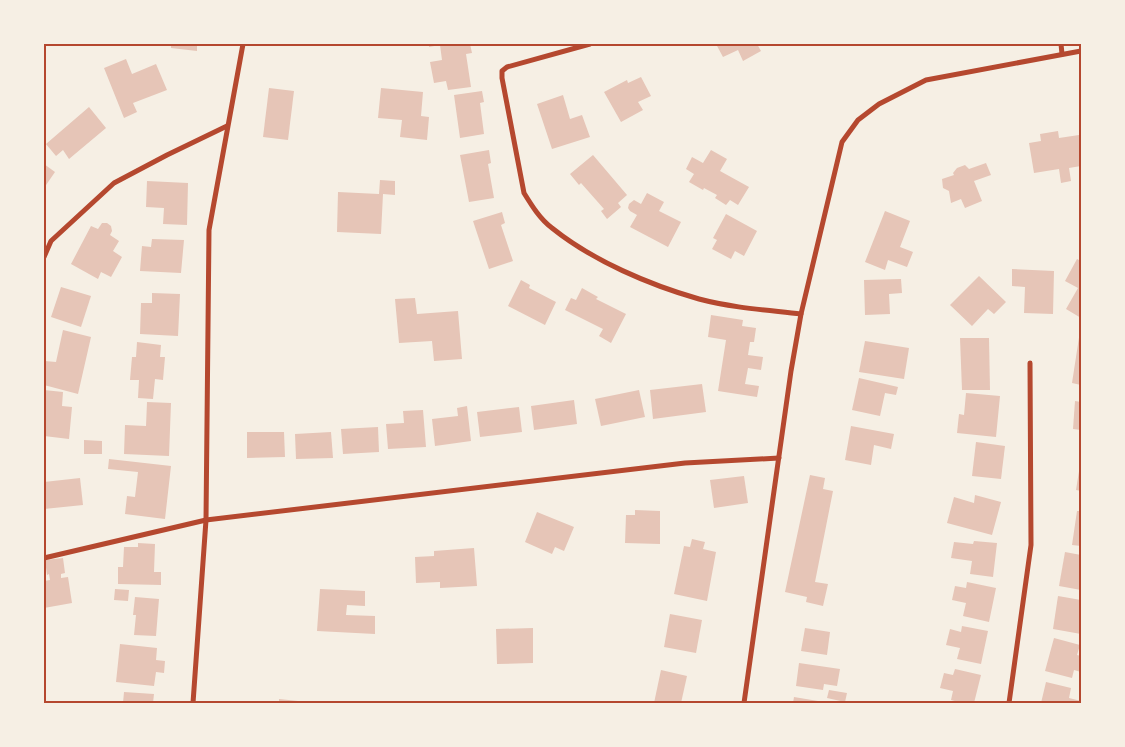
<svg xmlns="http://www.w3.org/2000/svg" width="1125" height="747" viewBox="0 0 1125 747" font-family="Commissioner,sans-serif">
	<rect width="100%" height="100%" fill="#f6efe4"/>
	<g fill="#e6c5b7">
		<polygon points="171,44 197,44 197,51 171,48"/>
		<polygon points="429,44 470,44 472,53 466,54 471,87 448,90 446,81 434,83 430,62 442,60 440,45 429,47"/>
		<polygon points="716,44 757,44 761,51 743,61 738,50 723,57"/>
		<polygon points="126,59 132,74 156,64 167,90 133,103 137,112 124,118 104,68"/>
		<polygon points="641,77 651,96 638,102 643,110 621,122 604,92 627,80 628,83"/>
		<polygon points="269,88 294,91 288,140 263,137"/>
		<polygon points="381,88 423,92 421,116 429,117 427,140 400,137 402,120 378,118"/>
		<polygon points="482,91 484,102 480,103 484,134 460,138 454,95"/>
		<polygon points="563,95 570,119 582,115 590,137 552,149 537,104"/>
		<polygon points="89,107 106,128 69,159 63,150 56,156 46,144"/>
		<polygon points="1058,131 1059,138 1079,135 1081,150 1081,166 1069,168 1071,181 1061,183 1059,169 1034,173 1029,143 1041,141 1040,134"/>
		<polygon points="489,150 491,163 488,164 494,198 469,202 460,155"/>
		<polygon points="711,150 727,159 720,171 749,187 738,205 730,200 726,205 715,198 717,195 704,188 703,190 689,182 694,174 686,169 692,157 703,163"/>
		<polygon points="593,155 627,195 618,203 621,207 607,219 601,211 604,209 581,183 579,185 570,174"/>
		<polygon points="986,163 991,175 974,181 982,201 965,208 961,199 951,203 949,191 943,188 942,179 954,175 953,173 957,168 965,165 969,169"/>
		<polygon points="44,164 55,172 44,188"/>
		<polygon points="380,180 395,181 395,195 383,194 381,234 337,232 338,192 379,194"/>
		<polygon points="147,181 188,183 187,225 163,224 164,208 146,207"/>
		<polygon points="647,193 664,202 659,211 681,222 668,247 630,227 637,215 630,211 628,208 629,204 634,200 641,204"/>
		<polygon points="885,211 910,221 900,247 913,252 907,267 888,260 885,270 865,262"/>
		<polygon points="502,212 505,223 501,225 513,261 489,269 473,221"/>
		<polygon points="726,214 757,231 744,256 735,251 731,259 712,249 717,240 713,238"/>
		<polygon points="102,223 107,223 111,226 112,231 110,235 119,241 113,251 122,257 111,277 101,272 98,279 71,264 91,226 98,229"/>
		<polygon points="152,239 184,240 181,273 140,271 142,246 151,247"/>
		<polygon points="1077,259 1081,261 1081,318 1066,309 1078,288 1065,281"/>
		<polygon points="1012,269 1054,271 1053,314 1024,313 1025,287 1012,286"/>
		<polygon points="979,276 1006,302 994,314 988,309 972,326 950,305"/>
		<polygon points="901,279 902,293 889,294 890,314 865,315 864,280"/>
		<polygon points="521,280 530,285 529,288 556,302 545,325 508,306"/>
		<polygon points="61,287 91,296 81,327 51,317"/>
		<polygon points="582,288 598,297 596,299 626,314 611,343 599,336 603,329 565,310 571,298 576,300"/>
		<polygon points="152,293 180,294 178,336 140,334 141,303 152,303"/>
		<polygon points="415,298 417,314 458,311 462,359 434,361 432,341 399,343 395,299"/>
		<polygon points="711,315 743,320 742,326 756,328 754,342 750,342 748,355 763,357 761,370 748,368 745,384 759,386 757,397 718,391 726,340 708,337"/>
		<polygon points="63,330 91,337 78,394 44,385 45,361 56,362"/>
		<polygon points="1080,331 1081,331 1081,385 1072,383"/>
		<polygon points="960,338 989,338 990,390 962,390"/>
		<polygon points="865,341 909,348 904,379 859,372"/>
		<polygon points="137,342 161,345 160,357 165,357 163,380 155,379 153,399 138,398 139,380 130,380 132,357 136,357"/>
		<polygon points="859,378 898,387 896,395 885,393 880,416 852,410"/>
		<polygon points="702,384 706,412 653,419 650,390"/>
		<polygon points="44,390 63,392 62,406 72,407 69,439 44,436"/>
		<polygon points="639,390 645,417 601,426 595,399"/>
		<polygon points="966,393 1000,396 996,437 957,433 959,414 964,415"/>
		<polygon points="574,400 577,424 534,430 531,406"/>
		<polygon points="1075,401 1081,402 1081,430 1073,429"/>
		<polygon points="147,402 171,403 169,456 124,454 125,425 146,426"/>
		<polygon points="467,406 471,441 435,446 432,419 458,416 457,408"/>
		<polygon points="519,407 522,432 480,437 477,412"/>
		<polygon points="423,410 426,447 388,449 386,424 404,423 403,411"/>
		<polygon points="851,426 894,434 891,449 874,445 871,465 845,460"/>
		<polygon points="378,427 379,452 343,454 341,429"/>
		<polygon points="247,432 284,432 285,457 247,458"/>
		<polygon points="331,432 333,458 296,459 295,434"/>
		<polygon points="84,440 102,441 102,454 84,454"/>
		<polygon points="976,442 1005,446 1001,479 972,476"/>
		<polygon points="109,459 171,466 165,519 125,514 127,496 135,497 138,472 108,469"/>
		<polygon points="1080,465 1081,465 1081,491 1076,490"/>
		<polygon points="810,475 825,478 823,489 833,491 815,582 828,584 823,606 806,602 807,597 785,592"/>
		<polygon points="744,476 748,503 714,508 710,480"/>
		<polygon points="80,478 83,505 44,509 44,482"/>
		<polygon points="975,495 1001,502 992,535 947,523 954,497 974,503"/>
		<polygon points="635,510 660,511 660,544 625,543 626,515 635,515"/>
		<polygon points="1077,511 1081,511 1081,546 1072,545"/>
		<polygon points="537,512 574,527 564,551 555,547 552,554 525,542"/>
		<polygon points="692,539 705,542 703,549 716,552 707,601 674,594 684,546 690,547"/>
		<polygon points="974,541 997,543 993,577 970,574 972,561 951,558 954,542 973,544"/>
		<polygon points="138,543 155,544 154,572 161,572 161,585 118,584 118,567 123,567 124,547 138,547"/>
		<polygon points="474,548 477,586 440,588 440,582 416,583 415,557 434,556 434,551"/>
		<polygon points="1065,552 1081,555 1081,590 1059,586"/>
		<polygon points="63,558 65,573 61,574 61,578 68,577 72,603 44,608 44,581 50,580 49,574 47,575 45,560"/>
		<polygon points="967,582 996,588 989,622 963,616 966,603 952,600 955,586 966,588"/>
		<polygon points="115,589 129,590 128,601 114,600"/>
		<polygon points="320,589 365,591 365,606 347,605 346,615 375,616 375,634 317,631"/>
		<polygon points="1058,596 1081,600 1081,634 1053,629"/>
		<polygon points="135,597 159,599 156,636 134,635 136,615 133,615"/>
		<polygon points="670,614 702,620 696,653 664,647"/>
		<polygon points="962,626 988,631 981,664 957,659 960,648 946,645 950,629 961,632"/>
		<polygon points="533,628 533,663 497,664 496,629"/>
		<polygon points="805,628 830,632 827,655 801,651"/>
		<polygon points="1054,638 1080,645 1077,655 1081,656 1081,672 1074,670 1072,678 1045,671"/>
		<polygon points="120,644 157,648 156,660 165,661 164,673 156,672 154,686 116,682"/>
		<polygon points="799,663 840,669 837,686 824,684 823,690 796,686"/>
		<polygon points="955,669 981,675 974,703 962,703 951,700 953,691 940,688 944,673 953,675"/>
		<polygon points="661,670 687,676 681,703 654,703"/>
		<polygon points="1046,682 1071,688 1069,698 1081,701 1081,703 1041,703"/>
		<polygon points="829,690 847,693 845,702 827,698"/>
		<polygon points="124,692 154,694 153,703 123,703"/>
		<polygon points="794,697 824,702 823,703 793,703"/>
		<polygon points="279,699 298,701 298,703 279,703"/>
	</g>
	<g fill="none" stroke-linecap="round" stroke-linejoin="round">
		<g stroke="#b5482f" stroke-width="5">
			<path d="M590,44L507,67L502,71V78L524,193C532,206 540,219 552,228C593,261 650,285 699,299C733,308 767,310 801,314"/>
			<polyline points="1061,44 1062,54"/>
			<polyline points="44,257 51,241 114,183 167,155 227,126"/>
			<polyline points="44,558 206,520 685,463 779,458"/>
			<polyline points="193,703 206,520 209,230 243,44"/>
			<polyline points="744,703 791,371 801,314 842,142 858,120 879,104 926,80 1081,51"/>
			<polyline points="1009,703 1031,545 1030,363"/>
		</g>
	</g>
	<rect width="1125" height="747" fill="none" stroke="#f6efe4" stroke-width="90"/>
	<rect x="45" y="45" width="1035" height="657" fill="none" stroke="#b5482f" stroke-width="2"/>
</svg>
